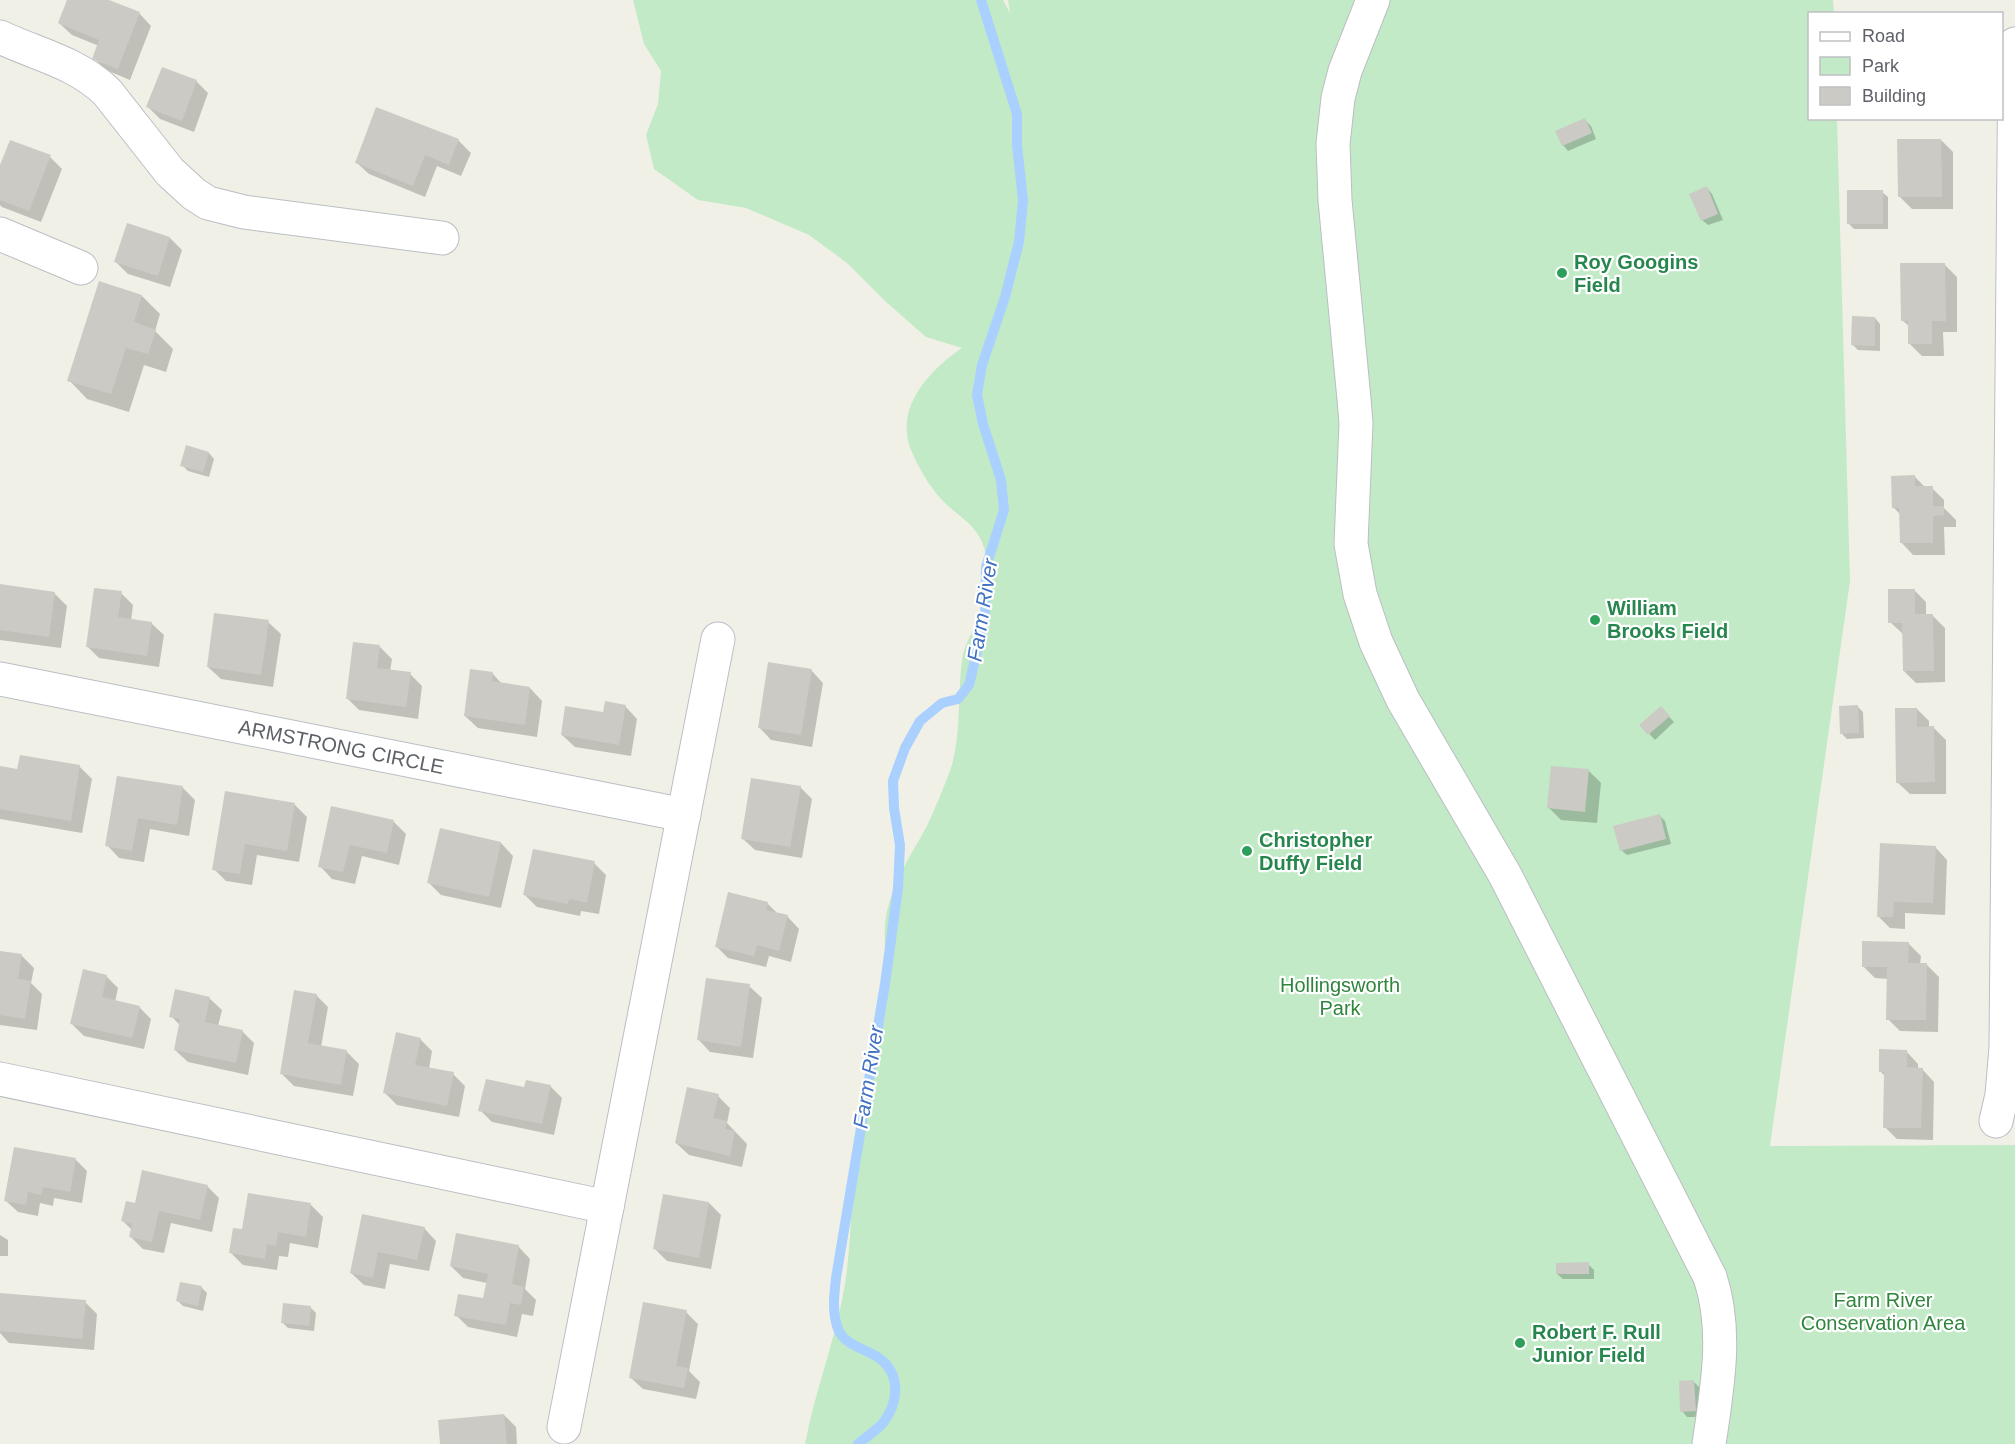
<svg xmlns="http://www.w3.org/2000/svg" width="2015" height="1444" viewBox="0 0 2015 1444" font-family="Arial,sans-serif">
	<rect width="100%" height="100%" fill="#f1f0e7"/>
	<path fill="#c2eac7" d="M633,0H1003L1010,13L1008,0H1833L1834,13L1810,14V118L1837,119L1850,581L1770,1146L2015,1145V1444H805C815,1390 836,1339 845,1284C853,1232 851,1178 857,1126C862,1082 879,1042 885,999C889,970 881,939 887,911C894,880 912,853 927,826C935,809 943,789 950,771C962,735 957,698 962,660C964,643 976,628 981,611C987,589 991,564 982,542C974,523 955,514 942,500C931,488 923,475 916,461C912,452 907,443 907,433C903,398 935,366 962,348L926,337L885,301L847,263L809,235L746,208L698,200L654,169L646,135L658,104L661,71L644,44Z"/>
	<g fill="#0003">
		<polygon points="68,0 105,0 139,13 151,26 130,80 106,70 94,58 99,46 72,35 59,23"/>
		<polygon points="196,81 208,93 194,132 160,119 148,107"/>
		<polygon points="1585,120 1591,126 1596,139 1568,151 1563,145"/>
		<polygon points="458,140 471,153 461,176 437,166 425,197 369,174 356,162"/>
		<polygon points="1941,140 1953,152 1953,209 1912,209 1899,196"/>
		<polygon points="50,157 62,169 41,222 2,207 0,205 0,169"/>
		<polygon points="1707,188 1712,194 1723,220 1708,225 1702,220"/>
		<polygon points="1882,192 1888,197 1888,229 1854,229 1848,223"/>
		<polygon points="170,238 182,250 170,287 128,274 116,262"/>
		<polygon points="1945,265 1957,277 1957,332 1943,332 1944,356 1922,356 1910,344 1910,327 1902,320"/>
		<polygon points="142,296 160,314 155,331 173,349 166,372 144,365 129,412 87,399 69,380"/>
		<polygon points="1875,318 1880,324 1880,351 1858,350 1853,345"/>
		<polygon points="209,453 214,459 209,477 188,471 182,465"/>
		<polygon points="1915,477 1926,488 1932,488 1944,500 1944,508 1956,520 1956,527 1944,527 1945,555 1913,555 1901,542 1901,515 1893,507"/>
		<polygon points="0,586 54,593 67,606 61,648 0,640"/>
		<polygon points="1914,590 1926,602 1926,616 1933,616 1945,628 1945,682 1916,683 1904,671 1903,634 1890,622"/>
		<polygon points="121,593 133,605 131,621 151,623 164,635 159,667 99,658 87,646"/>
		<polygon points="268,622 281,634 273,687 221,679 208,667"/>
		<polygon points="380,647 392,659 390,671 410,674 422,686 418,719 359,710 347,698"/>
		<polygon points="811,670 823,683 812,747 771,740 759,727"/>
		<polygon points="492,673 503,685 530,688 542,701 537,737 478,728 465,716"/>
		<polygon points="625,706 637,719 631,756 575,747 562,735 604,713"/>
		<polygon points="1857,706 1863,712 1864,738 1847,739 1841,733"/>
		<polygon points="1661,708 1674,722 1655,740 1641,725"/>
		<polygon points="1917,709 1929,721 1929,728 1934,728 1946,740 1946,794 1910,794 1897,782"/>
		<polygon points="79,766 92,779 82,833 0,819 0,767 18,771"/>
		<polygon points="1588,770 1601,783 1597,823 1561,820 1549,808"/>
		<polygon points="118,777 183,788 195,800 189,836 150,829 144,862 119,858 107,845"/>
		<polygon points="800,787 812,799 802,858 755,850 742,838"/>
		<polygon points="226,793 295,805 307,817 299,862 257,855 252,885 226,881 214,869"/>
		<polygon points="332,808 394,822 406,834 399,865 362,856 355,884 332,879 320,866"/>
		<polygon points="1660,816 1665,821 1671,844 1627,855 1621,850"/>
		<polygon points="501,843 513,856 501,908 441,895 429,883"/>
		<polygon points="1935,847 1947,860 1945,915 1905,913 1905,929 1890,928 1878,916"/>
		<polygon points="594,863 606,875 599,914 581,911 580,916 537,907 525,895"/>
		<polygon points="767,903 778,914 787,916 799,929 791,962 769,956 766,967 728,958 716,946"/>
		<polygon points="1909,944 1921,956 1920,965 1927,965 1939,977 1938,1032 1900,1031 1888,1019 1889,979 1875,978 1863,966"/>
		<polygon points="0,952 21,955 34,968 31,983 42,994 37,1030 0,1025"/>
		<polygon points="106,976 118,988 115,1002 139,1007 151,1019 144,1049 84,1036 72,1024"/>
		<polygon points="749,986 762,998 753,1058 710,1052 698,1039"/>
		<polygon points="316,995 328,1007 321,1047 346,1051 359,1064 353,1096 294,1086 282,1074"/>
		<polygon points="209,998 222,1010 218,1026 242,1031 254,1043 248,1075 188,1062 175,1050 181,1026 171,1016"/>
		<polygon points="420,1039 432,1051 429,1069 453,1074 465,1086 459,1117 397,1105 385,1093"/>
		<polygon points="1906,1051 1918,1064 1918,1069 1922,1069 1934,1082 1933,1140 1897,1139 1885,1127 1886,1077 1880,1071"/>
		<polygon points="550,1086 562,1098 554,1135 492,1122 480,1110 525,1088"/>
		<polygon points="718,1096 730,1108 727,1123 747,1144 742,1167 689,1155 676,1143"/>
		<polygon points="75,1159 87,1171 82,1203 54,1198 53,1206 40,1203 38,1216 18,1212 5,1200"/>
		<polygon points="207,1186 219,1198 212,1232 171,1223 164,1253 143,1249 131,1237 132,1230 123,1221 136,1205"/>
		<polygon points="709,1203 721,1215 711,1269 667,1261 655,1249"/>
		<polygon points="311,1205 323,1217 318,1248 290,1243 288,1257 279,1256 277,1270 243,1265 231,1253 243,1231"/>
		<polygon points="363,1216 424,1228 436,1241 429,1271 390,1264 385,1289 364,1285 351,1273"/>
		<polygon points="0,1235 8,1240 8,1256 0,1256"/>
		<polygon points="518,1246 530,1259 525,1289 536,1300 533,1316 522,1314 517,1337 468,1327 456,1315 484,1300 487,1283 463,1278 451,1266"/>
		<polygon points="1588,1264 1594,1270 1594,1279 1563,1279 1557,1274"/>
		<polygon points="201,1287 207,1293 203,1311 183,1306 178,1301"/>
		<polygon points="0,1294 85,1302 97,1314 94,1350 9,1343 0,1333"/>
		<polygon points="311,1308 316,1313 314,1331 288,1328 282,1322"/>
		<polygon points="686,1312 698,1324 689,1371 700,1382 696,1399 643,1389 630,1377"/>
		<polygon points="1694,1382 1700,1388 1701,1417 1687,1417 1682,1411"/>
		<polygon points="504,1415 516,1427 517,1444 442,1444"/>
	</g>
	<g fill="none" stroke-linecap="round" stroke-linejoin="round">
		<path stroke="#a9d0ff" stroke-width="10" d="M858,1444C866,1437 876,1431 883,1423C899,1402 901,1374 879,1358C866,1349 844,1345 838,1329C832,1313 834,1295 836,1278L885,984L898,888L900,845L894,808L893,781L905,748L920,721L942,703L958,699L969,685L985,618L986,567L1004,510L1001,480L983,424L977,395L982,365L1005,297L1019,242L1023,200L1017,145V114L981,0"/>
	</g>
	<g fill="#cccac4">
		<polygon points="67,0 109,0 140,12 118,69 92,59 99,40 58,23"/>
		<polygon points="162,67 197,80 182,121 146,107"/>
		<polygon points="376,107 459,139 449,165 425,155 413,186 355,163"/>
		<polygon points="1585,118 1592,133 1562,146 1555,131"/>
		<polygon points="1897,139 1941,139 1942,197 1898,197"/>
		<polygon points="10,140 51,155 29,211 0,200 0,165"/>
		<polygon points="1707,186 1718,214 1701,221 1689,194"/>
		<rect x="1847" y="190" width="36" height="34"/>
		<polygon points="127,223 170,237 158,276 114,262"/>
		<polygon points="1900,263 1945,263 1946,321 1932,321 1932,344 1908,344 1908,321 1901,321"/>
		<polygon points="99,281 142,295 134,322 156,330 148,354 126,348 111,394 67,381"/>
		<polygon points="1852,316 1875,317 1875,346 1851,345"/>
		<polygon points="186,445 209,452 203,472 180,466"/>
		<polygon points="1915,475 1915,486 1933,486 1933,506 1944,506 1944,515 1933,516 1933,543 1900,543 1899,508 1892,508 1891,476"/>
		<polygon points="0,584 55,592 49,637 0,630"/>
		<polygon points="94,588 122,591 118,617 152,622 147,656 86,647"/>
		<polygon points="1888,589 1915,589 1915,614 1933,614 1934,671 1903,671 1902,623 1888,623"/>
		<polygon points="214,613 269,620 261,675 207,667"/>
		<polygon points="353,642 380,645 377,668 411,672 406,707 346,699"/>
		<polygon points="768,662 812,669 801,735 758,728"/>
		<polygon points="470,669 493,672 492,681 530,687 525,725 464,716"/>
		<polygon points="605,701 626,705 619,745 561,735 565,706 603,712"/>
		<polygon points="1858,705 1859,733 1840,734 1839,706"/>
		<polygon points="1661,706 1670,716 1648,735 1639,725"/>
		<polygon points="1895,708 1917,708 1917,727 1934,726 1935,782 1896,783"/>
		<polygon points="20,755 80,765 71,821 0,809 0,766 17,769"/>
		<polygon points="1551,766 1589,769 1585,812 1547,808"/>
		<polygon points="117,776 183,786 177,825 138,818 132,851 105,846"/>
		<polygon points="751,778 801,786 790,847 741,839"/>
		<polygon points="225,791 295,803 287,851 245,844 240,874 212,870"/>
		<polygon points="331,806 394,820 387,853 350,845 343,872 318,867"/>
		<polygon points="1660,814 1666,839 1620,851 1613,826"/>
		<polygon points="440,828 501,842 489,897 427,883"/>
		<polygon points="1880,843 1936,846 1933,903 1894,902 1893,917 1877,917"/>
		<polygon points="533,849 595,861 587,903 569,899 568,904 523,895"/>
		<polygon points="728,892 768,902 766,910 788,915 779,951 757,945 754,956 715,947"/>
		<polygon points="1862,941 1909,942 1908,963 1927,963 1926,1020 1886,1020 1887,967 1862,967"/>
		<polygon points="0,951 22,954 18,979 31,981 25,1019 0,1015"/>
		<polygon points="83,969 107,975 102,997 140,1006 132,1038 70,1024"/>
		<polygon points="706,978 750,984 741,1047 697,1040"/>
		<polygon points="175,989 210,997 205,1022 243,1030 236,1063 174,1050 180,1019 169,1017"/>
		<polygon points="294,990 317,994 308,1043 347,1050 341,1085 280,1074"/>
		<polygon points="396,1032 421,1038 415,1065 454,1072 447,1106 383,1093"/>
		<polygon points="1879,1049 1907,1050 1907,1067 1923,1068 1921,1128 1883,1128 1884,1072 1879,1072"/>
		<polygon points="486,1079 524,1087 526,1080 551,1085 542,1124 478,1111"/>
		<polygon points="687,1087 719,1094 713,1118 727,1121 725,1129 735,1131 730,1156 675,1143"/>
		<polygon points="14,1147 76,1158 70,1192 43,1187 41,1195 28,1192 26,1205 4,1201"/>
		<polygon points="142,1170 208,1185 200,1220 159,1211 152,1242 129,1237 132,1224 121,1221 126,1201 135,1203"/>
		<polygon points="248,1193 311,1203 306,1237 278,1232 276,1246 267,1244 265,1259 229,1253 233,1228 242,1229"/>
		<polygon points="663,1194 709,1202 699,1258 653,1249"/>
		<polygon points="362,1214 425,1227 417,1260 378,1252 373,1278 350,1273"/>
		<polygon points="456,1233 519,1245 512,1284 524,1287 521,1305 510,1303 506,1325 454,1316 458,1294 483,1298 488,1274 450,1266"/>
		<polygon points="1589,1262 1589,1274 1556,1274 1556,1263"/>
		<polygon points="180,1282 202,1286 198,1306 176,1301"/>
		<polygon points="0,1293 86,1300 82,1339 0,1331"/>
		<polygon points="643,1302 687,1310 676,1366 688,1368 684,1388 629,1378"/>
		<polygon points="283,1303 311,1306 309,1326 281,1323"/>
		<polygon points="1694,1380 1696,1411 1680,1412 1679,1381"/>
		<polygon points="504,1414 507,1444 440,1444 438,1420"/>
	</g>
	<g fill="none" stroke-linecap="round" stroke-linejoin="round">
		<g stroke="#bbbec3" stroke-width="35">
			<g id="minor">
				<path d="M1373,0L1345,71L1338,98L1333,144L1335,200L1354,399L1356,423L1351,544L1360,594L1376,642L1403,700L1505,875L1710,1277C1728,1331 1717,1389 1709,1444"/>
				<path d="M0,37C38,55 76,62 107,92L170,172L194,194L208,203L244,212L442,238"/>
				<polyline points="0,234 81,268"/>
				<path id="s1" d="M0,679L684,815"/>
				<polyline points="0,1079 607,1207"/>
				<polyline points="1996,1121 2002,1095 2006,1047 2015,44"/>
				<polyline points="564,1427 718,639"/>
			</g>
		</g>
		<use href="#minor" stroke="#fff" stroke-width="33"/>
	</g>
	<g fill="#2e9e5b" stroke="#fff" stroke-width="2">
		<circle cx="1562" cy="273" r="6"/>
		<circle cx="1595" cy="620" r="6"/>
		<circle cx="1247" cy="851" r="6"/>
		<circle cx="1520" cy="1343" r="6"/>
	</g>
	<g text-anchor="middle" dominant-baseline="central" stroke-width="4.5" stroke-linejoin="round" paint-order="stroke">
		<g font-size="20" font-weight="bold" fill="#27864d" stroke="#fff" text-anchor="start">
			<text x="1574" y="262">Roy Googins<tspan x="1574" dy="23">Field</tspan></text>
			<text x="1607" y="608">William<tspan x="1607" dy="23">Brooks Field</tspan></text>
			<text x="1259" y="840">Christopher<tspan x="1259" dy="23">Duffy Field</tspan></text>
			<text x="1532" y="1332">Robert F. Rull<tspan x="1532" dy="23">Junior Field</tspan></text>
		</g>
		<g font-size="20" fill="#5e6168" stroke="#fff">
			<text stroke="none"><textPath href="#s1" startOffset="348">ARMSTRONG CIRCLE</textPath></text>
		</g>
		<g font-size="20" fill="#30853d" stroke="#fff">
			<text x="1340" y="985">Hollingsworth<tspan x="1340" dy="23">Park</tspan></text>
			<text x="1883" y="1300">Farm River<tspan x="1883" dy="23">Conservation Area</tspan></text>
		</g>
		<g font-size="21" font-style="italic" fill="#4071c3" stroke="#fff">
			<text transform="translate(982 610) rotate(-81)">Farm River</text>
			<text transform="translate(868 1077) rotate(-81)">Farm River</text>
		</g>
	</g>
	<rect x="1808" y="12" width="195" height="108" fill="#ffffff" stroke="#bfc0c3" stroke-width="1.5"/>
	<rect x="1820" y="32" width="30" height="9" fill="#ffffff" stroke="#bfc0c3" stroke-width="1.5"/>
	<text x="1862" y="42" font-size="18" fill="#5e6168">Road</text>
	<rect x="1820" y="57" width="30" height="18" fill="#c2eac7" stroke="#bfc0c3" stroke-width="1.5"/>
	<text x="1862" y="72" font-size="18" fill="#5e6168">Park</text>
	<rect x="1820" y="87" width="30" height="18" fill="#cccac4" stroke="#bfc0c3" stroke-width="1.5"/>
	<text x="1862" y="102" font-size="18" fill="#5e6168">Building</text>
</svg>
